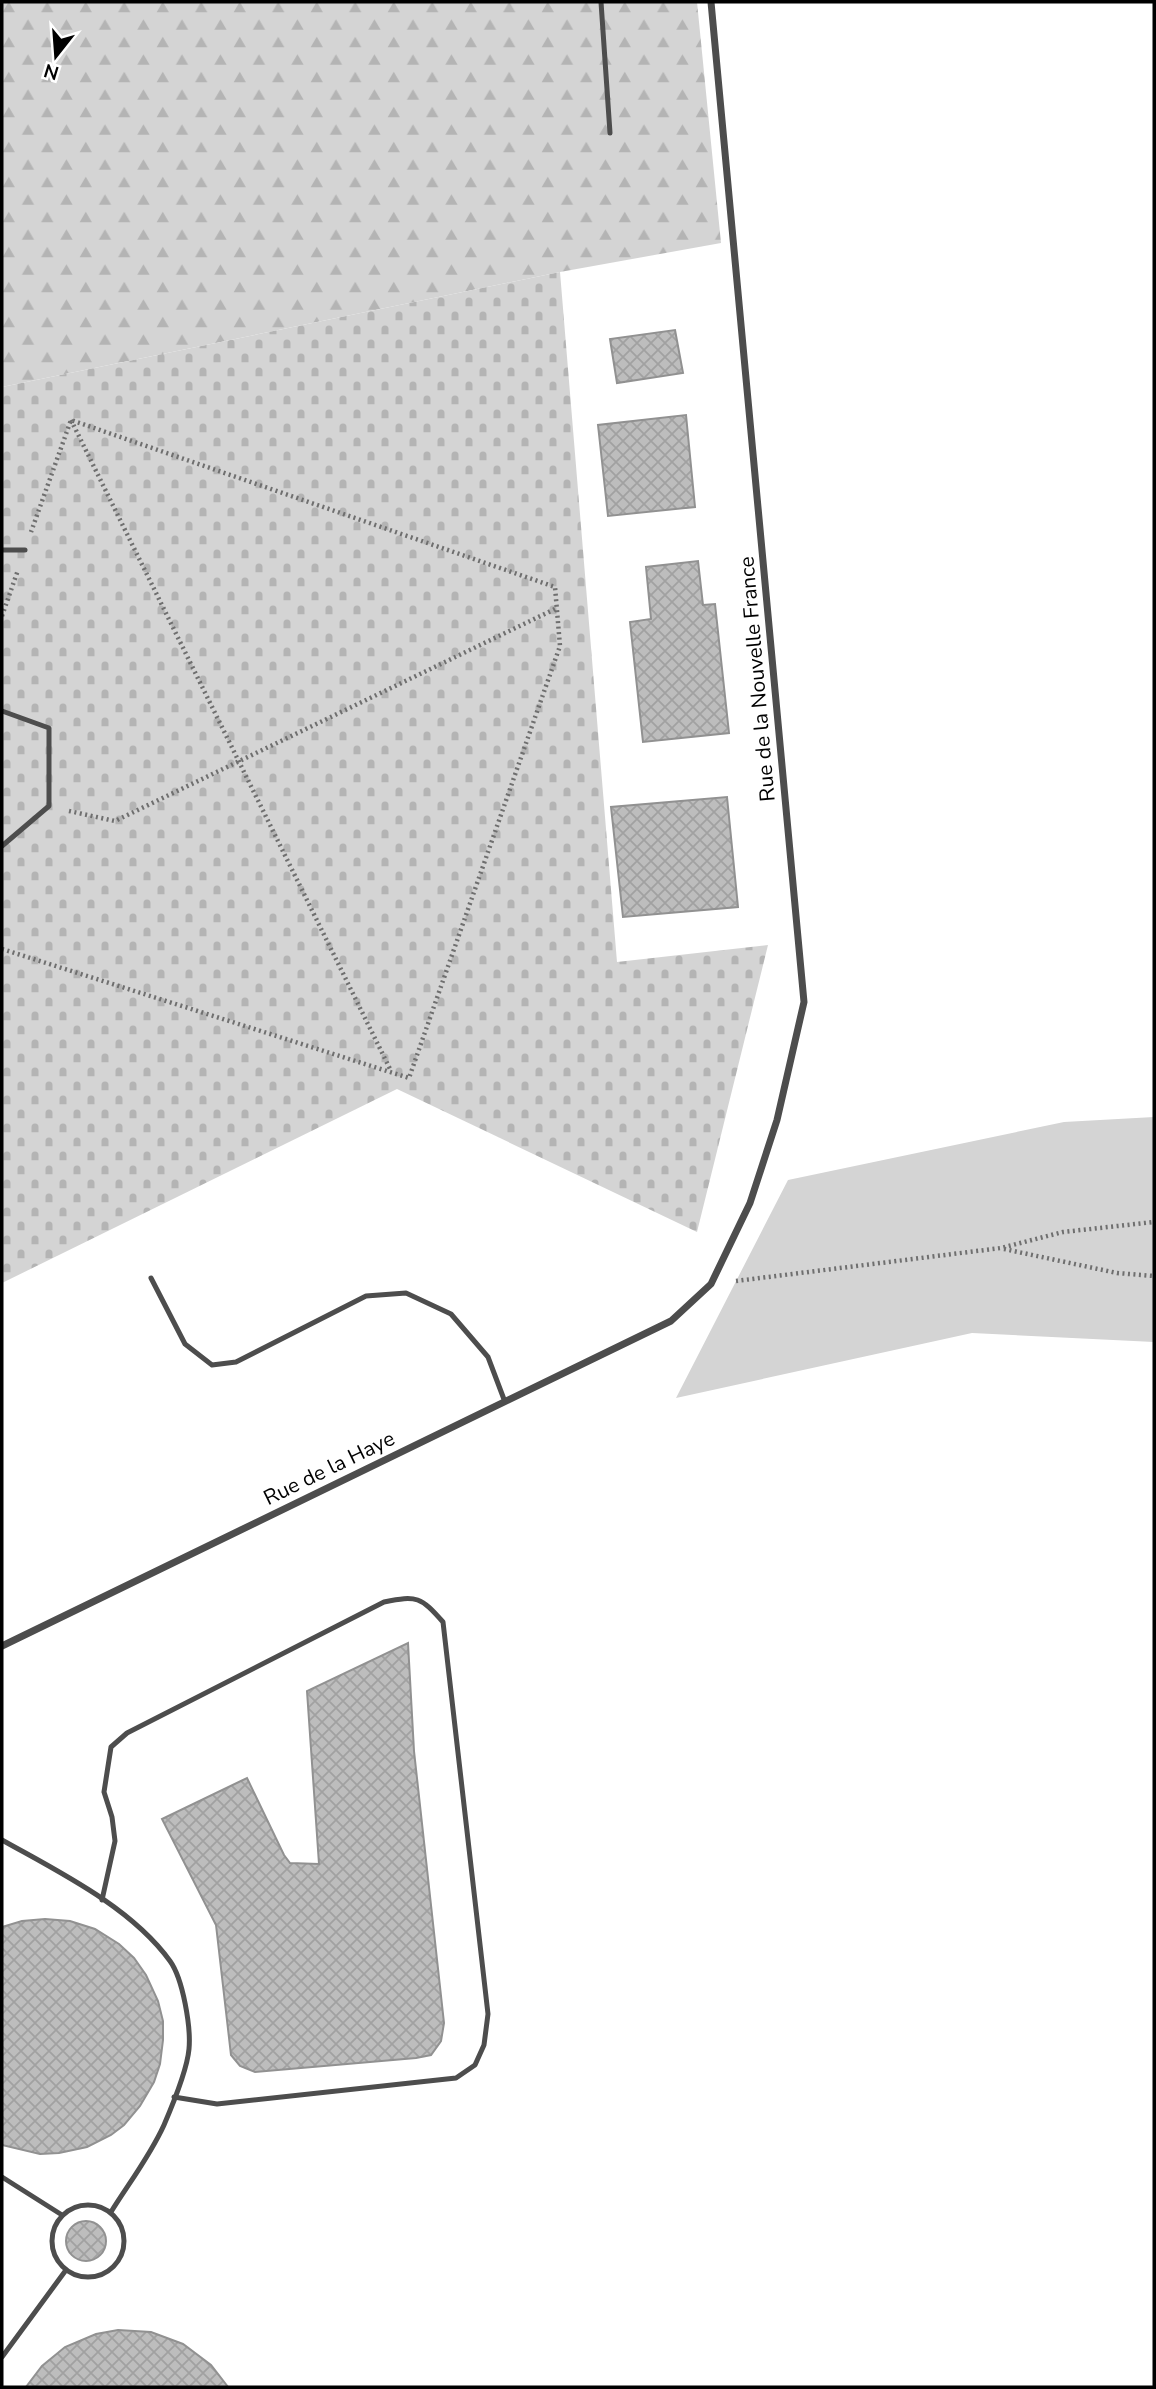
<svg xmlns="http://www.w3.org/2000/svg" width="1156" height="2389" viewBox="0 0 1156 2389" font-family="'Nunito Sans',sans-serif">
	<defs>
		<pattern id="forest-firs" width="22" height="20" patternUnits="userSpaceOnUse" patternTransform="scale(1.75)"><rect width="22" height="20" fill="#d4d4d4"/><path d="M5 1l3.5 6h-7zM16 11l3.5 6h-7z" fill="#b4b4b4"/></pattern>
		<pattern id="cemetery-stones" width="16" height="16" patternUnits="userSpaceOnUse" patternTransform="scale(1.75)"><rect width="16" height="16" fill="#d4d4d4"/><path d="M2 7V4a2 2 0 0 1 4 0v3zM10 15v-3a2 2 0 0 1 4 0v3z" fill="#b4b4b4"/></pattern>
		<pattern id="building-cross-hatch" width="8" height="8" patternUnits="userSpaceOnUse" patternTransform="scale(1.75)"><rect width="8" height="8" fill="#bdbdbd"/><path d="M0 0l8 8M0 8l8-8" fill="none" stroke="#a1a1a1"/></pattern>
	</defs>
	<rect width="100%" height="100%" fill="#fff"/>
	<polygon fill="#d4d4d4" points="1154,1117 1154,1342 972,1333 676,1398 788,1180 1064,1122"/>
	<polygon fill="url(#forest-firs)" points="2,2 697,2 721,243 560,272 2,387"/>
	<polygon fill="url(#cemetery-stones)" points="560,272 617,962 768,945 697,1232 397,1089 2,1283 2,387"/>
	<g fill="url(#building-cross-hatch)" stroke="#919191" stroke-width="2">
		<polygon points="675,330 683,373 617,383 610,339"/>
		<polygon points="686,415 695,507 608,516 598,425"/>
		<polygon points="698,561 703,605 715,604 729,733 643,742 630,622 651,619 646,567"/>
		<polygon points="727,797 738,907 623,917 611,807"/>
		<polygon points="408,1643 414,1751 444,2023 441,2041 431,2055 416,2058 255,2072 240,2066 231,2055 216,1925 162,1819 247,1778 284,1855 290,1863 319,1864 307,1691"/>
		<polygon points="45,1919 70,1921 95,1929 119,1944 134,1958 146,1975 158,2001 163,2021 163,2040 160,2064 154,2082 140,2106 124,2125 111,2135 87,2147 59,2153 40,2154 2,2145 2,1927 22,1921"/>
		<circle cx="86" cy="2241" r="20"/>
		<polygon points="118,2330 151,2332 183,2344 211,2365 228,2387 26,2387 42,2366 65,2347 96,2334"/>
	</g>
	<g fill="none" stroke-linecap="round" stroke-linejoin="round">
		<g stroke="#6f6f6f" stroke-width="4.5" stroke-dasharray="2 3.5" stroke-linecap="butt">
			<polyline points="71,420 391,1071"/>
			<polyline points="2,616 18,570"/>
			<polyline points="69,811 115,821 557,608"/>
			<polyline points="2,949 409,1078 560,646 555,587 71,420 31,532"/>
			<polyline points="1004,1249 1117,1273 1154,1276"/>
			<polyline points="736,1281 1001,1248 1063,1232 1154,1222"/>
		</g>
		<g stroke="#4d4d4d" stroke-width="5">
			<polyline points="601,2 610,133"/>
			<polyline points="2,550 25,550"/>
			<polyline points="2,711 49,728 49,806 2,846"/>
			<polyline points="151,1278 185,1344 212,1365 236,1362 366,1296 406,1293 451,1314 488,1357 505,1402"/>
			<path d="M2,1840C59,1872 131,1907 170,1961C183,1979 191,2027 189,2049C187,2071 173,2104 164,2125C150,2156 129,2183 111,2212"/>
			<path d="M102,1900L115,1841L112,1817L104,1792L111,1747L127,1733L384,1602C417,1595 421,1597 443,1622L488,2014L484,2045L475,2065L456,2078L217,2104L174,2097"/>
			<polyline points="2,2177 62,2215"/>
			<circle cx="88" cy="2241" r="36"/>
			<polyline points="2,2357 66,2270"/>
		</g>
		<polyline stroke="#4d4d4d" stroke-width="7" points="2,1646 671,1321 711,1284 750,1203 777,1120 804,1002 711,2"/>
	</g>
	<g text-anchor="middle" dominant-baseline="central" stroke-width="5" stroke-linejoin="round" paint-order="stroke">
		<g font-size="21" fill="#000" stroke="#fff">
			<text transform="translate(757 679) rotate(-95)">Rue de la Nouvelle France</text>
			<text transform="translate(329 1468) rotate(-26)">Rue de la Haye</text>
		</g>
	</g>
	<rect width="1156" height="2389" fill="none" stroke="#000000" stroke-width="7"/>
	<g transform="translate(56 56) rotate(197)" stroke="#ffffff" stroke-width="5" paint-order="stroke">
	<path d="M0-5L12 26L0 18L-12 26Z" fill="#000000"/>
	<text y="-10" font-size="19" font-weight="bold" text-anchor="middle" fill="#000000">N</text>
	</g>
</svg>
